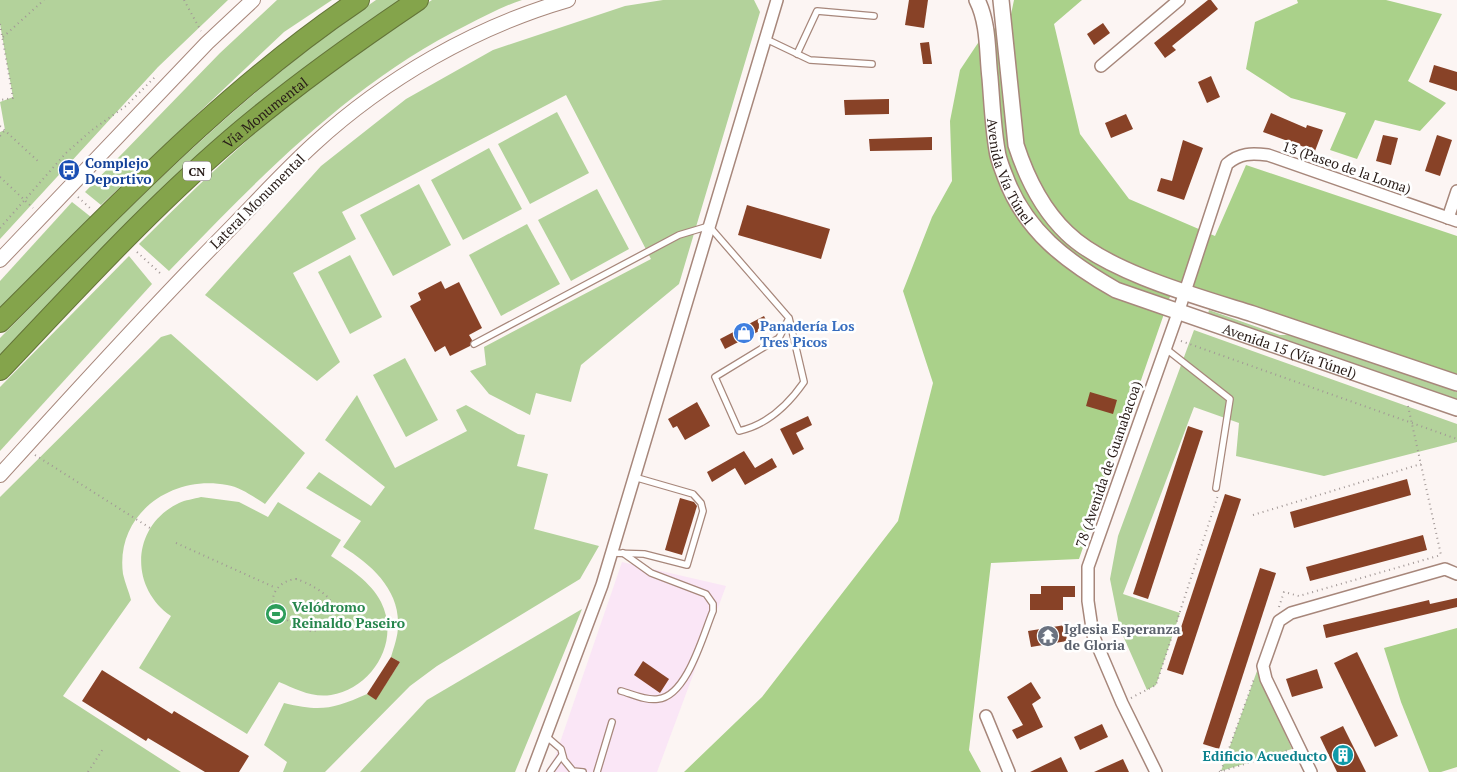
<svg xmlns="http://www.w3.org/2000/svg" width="1457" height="772" viewBox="0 0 1457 772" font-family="'PT Serif',serif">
	<rect width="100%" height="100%" fill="#fcf5f3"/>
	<polygon fill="#fae6f6" points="622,562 726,586 657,772 545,772 555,757"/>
	<g fill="#b3d29b">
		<polygon points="0,0 228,0 158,67 0,239 0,132 5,130 0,102 13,97 0,24"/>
		<polygon points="277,0 332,0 284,32 101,205 85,192 220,53"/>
		<path d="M376,0H403L339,43L220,141L0,358V338C119,218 236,96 376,0Z"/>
		<path d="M432,0H522C503,6 485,16 467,25C350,83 259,178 169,271L139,244C229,154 323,65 432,0Z"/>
		<polygon points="663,0 754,0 760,12 679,284 581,365 571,402 536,393 530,415 489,394 470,371 486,365 484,347 651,259 566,95 342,212 356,239 293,273 340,362 317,381 205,295 321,166 406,99 493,50 625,6"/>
		<polygon points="557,112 589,173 530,204 498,144"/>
		<polygon points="489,148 522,209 463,240 431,180"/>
		<polygon points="419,184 451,245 393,276 360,215"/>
		<polygon points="597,189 629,249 571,281 538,220"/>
		<polygon points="72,202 91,217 0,308 0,281"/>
		<polygon points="527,224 560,284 501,316 469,255"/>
		<polygon points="350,255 382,317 350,334 318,272"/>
		<polygon points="129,256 152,284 0,451 0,387"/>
		<polygon points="1209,310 1280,335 1292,335 1457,392 1457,401 1208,314"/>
		<polygon points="1194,330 1457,424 1457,442 1324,476 1236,456 1239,423 1194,407 1123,594 1180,613 1156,685 1147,690 1120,629 1110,579 1118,536"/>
		<path d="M171,334L305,453L265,504C254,497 240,487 227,485C172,474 115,514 123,574C125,583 129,592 131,600L63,696L181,772H0V497L161,337Z"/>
		<polygon points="405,358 438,420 406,437 373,375"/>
		<path d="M357,395L395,468L467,431L456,410L466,405L518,434L525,435L517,466L548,474L534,529L599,546L580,579L437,666L410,686L325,772H283L287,762L264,745L284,703C321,712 333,709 367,694L376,699L400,662L391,657C394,647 398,636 398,626C400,590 371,564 343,547L361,521L306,488L319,472L371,506L385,487L325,440Z"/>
		<path d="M201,497L239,502L268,517L278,502L341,540L331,556C349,568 371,582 381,602C401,642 372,688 331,695C312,698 296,689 279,682L247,734L139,668L171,616C129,587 131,526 179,503C185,500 194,499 201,497Z"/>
		<polygon points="582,609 515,772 360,772 427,700"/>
		<polygon points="1257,671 1292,749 1221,771"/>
	</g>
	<g fill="#aad18a">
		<polygon points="1014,0 1082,0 1054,24 1080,134 1129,199 1215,236 1246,165 1457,236 1457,376 1174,285 1079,559 991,563 969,750 981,772 684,772 762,697 898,521 933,383 903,291 932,217 952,181 950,121 960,70 986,31 1009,24"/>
		<polygon points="1297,0 1386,0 1442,14 1408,81 1446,103 1420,131 1375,120 1357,159 1330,150 1346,113 1291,98 1246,69 1255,22 1298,3"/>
		<polygon points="1457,628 1457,767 1441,772 1429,772 1401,702 1384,648"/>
	</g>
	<g fill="#884227">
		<polygon points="909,0 928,0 924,28 905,25"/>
		<polygon points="1208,0 1211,0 1218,9 1172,46 1176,50 1165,58 1154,43"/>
		<polygon points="1103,23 1110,33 1094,45 1087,34"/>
		<polygon points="929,42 932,64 923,64 920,43"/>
		<polygon points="1434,65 1457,72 1457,91 1429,82"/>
		<polygon points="1211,76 1220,97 1207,103 1198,82"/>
		<polygon points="889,99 889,114 845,115 844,100"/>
		<polygon points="1271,113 1306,128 1307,125 1323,130 1315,151 1263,132"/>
		<polygon points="1126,114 1133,129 1111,138 1105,123"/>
		<polygon points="1383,135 1398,138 1391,165 1376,161"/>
		<polygon points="1437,135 1452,140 1440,176 1425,171"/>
		<polygon points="932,137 932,150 870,151 869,139"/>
		<polygon points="1183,140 1203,148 1184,200 1157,191 1161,178 1172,181"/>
		<polygon points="747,205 830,229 821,259 738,235"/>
		<polygon points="441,281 445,289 459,282 482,328 469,335 472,340 470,346 450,356 445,346 435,352 410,306 421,300 418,293"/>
		<polygon points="764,316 769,326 725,349 720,339"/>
		<polygon points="1090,392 1117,400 1113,414 1086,406"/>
		<polygon points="697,402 710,426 685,440 677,426 673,428 668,419"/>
		<polygon points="808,416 812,425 796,433 804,449 793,455 780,429"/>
		<polygon points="1188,426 1203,431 1148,599 1133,594"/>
		<polygon points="744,451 755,468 772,458 777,467 745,485 735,468 712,482 707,472"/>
		<polygon points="1407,479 1411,495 1294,528 1290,512"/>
		<polygon points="1225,494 1241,499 1183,675 1167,670"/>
		<polygon points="680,498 694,502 697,506 682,555 665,550"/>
		<polygon points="1423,535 1427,550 1310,581 1306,567"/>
		<polygon points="1260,568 1276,573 1219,749 1203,744"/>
		<polygon points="1041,586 1075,586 1075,597 1063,597 1063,610 1030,610 1030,594 1041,594"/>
		<polygon points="1457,598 1457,607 1326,638 1323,625 1429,600 1430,604"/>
		<polygon points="1065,625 1067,641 1031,647 1028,631"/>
		<polygon points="1357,652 1398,736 1375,747 1334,663"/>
		<polygon points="391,657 400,662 376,700 367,694"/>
		<polygon points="643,661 669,679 660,693 634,675"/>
		<polygon points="1317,669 1323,688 1292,697 1286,679"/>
		<polygon points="102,670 172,714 174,711 249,756 239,772 205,772 148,738 146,741 82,701"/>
		<polygon points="1031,682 1041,698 1032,704 1043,727 1017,739 1012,730 1023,725 1007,697"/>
		<polygon points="1102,724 1108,737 1080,750 1074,737"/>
		<polygon points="1343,726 1366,772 1337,772 1320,737"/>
		<polygon points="1061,757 1068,772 1030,772"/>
		<polygon points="1123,759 1129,772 1094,772"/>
	</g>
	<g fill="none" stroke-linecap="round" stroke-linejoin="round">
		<g stroke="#a7877b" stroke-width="8">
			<g id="service">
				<polyline points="766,39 810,60 872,64"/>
				<polyline points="797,54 817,11 874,16"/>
				<path d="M474,344L679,235L709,226L789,318L779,338L715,377L739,431C767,425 788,405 804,382L789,318"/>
				<polyline points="1165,348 1230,399 1216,488"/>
				<polyline points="611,553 644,554 687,565 703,511 701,503 693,494 634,477"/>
				<path d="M621,691C632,694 646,701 658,699C687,696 703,635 713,611V604L706,594L651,573L623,553"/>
				<polyline points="547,737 561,749 564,760 573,771 583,772"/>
				<polyline points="550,772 562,755"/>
				<polyline points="597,772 612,722"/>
			</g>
		</g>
		<g stroke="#a7877b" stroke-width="14">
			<g id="minor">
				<polyline points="1101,66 1179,0"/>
				<polyline points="1448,218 1457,191"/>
				<polyline points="986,716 1009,772"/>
				<polyline points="532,772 602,585 777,0"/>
				<path d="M1156,772L1122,703L1093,635L1088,601V567L1178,313L1227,164C1240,153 1251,153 1268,155L1457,221"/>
				<polyline points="1311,772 1266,679 1263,666 1279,621 1291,613 1445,569 1457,574"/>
			</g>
		</g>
		<g stroke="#a7877b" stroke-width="16">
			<g id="tertiary">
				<polyline points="0,260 207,43 253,0"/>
				<path d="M0,475C71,397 142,318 216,243C249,210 280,175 314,144C386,78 475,27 568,0"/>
			</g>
		</g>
		<g stroke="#a7877b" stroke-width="18">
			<g id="secondary">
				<path id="s1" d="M977,0C989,24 987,53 990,78C992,102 993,127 997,150C998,159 1002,168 1005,176C1025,231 1067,262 1116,290L1457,408"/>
				<path d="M1001,0L1016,145C1026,176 1043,210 1067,233C1107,272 1199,297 1253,314C1321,337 1389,360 1457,383"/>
			</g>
		</g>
		<g stroke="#647439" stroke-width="22">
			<g id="motorway">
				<path d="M0,322C114,209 225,90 359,0"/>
				<path id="s2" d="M0,370C78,288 155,203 242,130C298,83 357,41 418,0"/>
			</g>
		</g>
		<g stroke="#a19795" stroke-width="2" stroke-dasharray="1 4" stroke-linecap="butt">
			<polyline points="184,0 201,31"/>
			<polyline points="0,24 13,98 0,100"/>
			<polyline points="3,37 44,0"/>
			<polyline points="0,126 40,163"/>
			<polyline points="0,136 5,130"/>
			<polyline points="0,177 33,208"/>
			<polyline points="78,197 91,209"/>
			<polyline points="0,228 66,153 92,130 126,106 157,75"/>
			<polyline points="137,252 160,273"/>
			<polyline points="1181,341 1457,439"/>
			<polyline points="1408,406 1441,555"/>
			<polyline points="35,455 150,528"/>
			<polyline points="1253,515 1421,464"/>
			<polyline points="176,543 276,588"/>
			<path d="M296,579C306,582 326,592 331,602C338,617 325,632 310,631C301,630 283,619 277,611C266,596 280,580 296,579Z"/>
			<polyline points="1279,607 1284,592 1299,596 1441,555"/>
			<polyline points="1131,698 1156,685 1218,495"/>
			<polyline points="1221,771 1254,679"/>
			<polyline points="88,772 103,749"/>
			<polyline points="1219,772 1289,750"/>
		</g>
		<use href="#service" stroke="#fff" stroke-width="5.5"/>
		<use href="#minor" stroke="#fff" stroke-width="11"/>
		<use href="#tertiary" stroke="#fff" stroke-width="14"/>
		<use href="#secondary" stroke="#fff" stroke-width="15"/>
		<use href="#motorway" stroke="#84a44b" stroke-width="20"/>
	</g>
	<defs>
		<g id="bus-disc" transform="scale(1.125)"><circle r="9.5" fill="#1a4fb4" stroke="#fff"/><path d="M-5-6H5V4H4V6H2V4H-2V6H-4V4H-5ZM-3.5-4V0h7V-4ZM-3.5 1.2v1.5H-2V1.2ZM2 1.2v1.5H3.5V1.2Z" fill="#fff"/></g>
		<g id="shop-disc" transform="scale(1.125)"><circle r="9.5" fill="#3f7fe0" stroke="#fff"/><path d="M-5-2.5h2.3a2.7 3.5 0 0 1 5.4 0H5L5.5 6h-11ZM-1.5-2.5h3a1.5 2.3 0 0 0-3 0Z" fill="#fff"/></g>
		<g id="stadium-disc" transform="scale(1.125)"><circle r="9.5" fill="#2e9e5b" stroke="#fff"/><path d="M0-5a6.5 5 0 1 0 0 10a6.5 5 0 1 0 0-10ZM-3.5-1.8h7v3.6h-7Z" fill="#fff"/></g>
		<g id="temple-disc" transform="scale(1.125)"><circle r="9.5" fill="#6b7280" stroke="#fff"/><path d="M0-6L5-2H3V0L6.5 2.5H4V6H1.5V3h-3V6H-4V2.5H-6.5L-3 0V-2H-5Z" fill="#fff"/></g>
		<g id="building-disc" transform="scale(1.125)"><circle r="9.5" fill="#0f9aa8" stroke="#fff"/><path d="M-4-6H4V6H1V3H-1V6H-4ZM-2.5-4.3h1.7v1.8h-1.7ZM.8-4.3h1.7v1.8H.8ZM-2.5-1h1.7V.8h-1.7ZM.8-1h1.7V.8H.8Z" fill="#fff"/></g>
	</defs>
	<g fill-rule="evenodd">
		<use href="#bus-disc" x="69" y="170"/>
		<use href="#shop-disc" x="744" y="333"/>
		<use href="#stadium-disc" x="276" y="614"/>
		<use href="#temple-disc" x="1048" y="636"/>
		<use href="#building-disc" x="1343" y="755"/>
	</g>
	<g text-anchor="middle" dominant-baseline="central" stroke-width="5" stroke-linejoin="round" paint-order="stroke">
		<rect fill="#fff" stroke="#68605d" stroke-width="1" x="183" y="161.5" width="28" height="19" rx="4"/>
		<g font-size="12" font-weight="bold" fill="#281c18">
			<text x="197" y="171">CN</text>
		</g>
		<g font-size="14" fill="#281c18" stroke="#fff">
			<text stroke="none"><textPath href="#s2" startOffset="370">Vía Monumental</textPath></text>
			<text transform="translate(1347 167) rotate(19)">13 (Paseo de la Loma)</text>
			<text stroke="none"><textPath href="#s1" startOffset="176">Avenida Vía Túnel</textPath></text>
			<text transform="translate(257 201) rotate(-45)">Lateral Monumental</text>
			<text stroke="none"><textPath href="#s1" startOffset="526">Avenida 15 (Vía Túnel)</textPath></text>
			<text transform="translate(1108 464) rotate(-71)">78 (Avenida de Guanabacoa)</text>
		</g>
		<g font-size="14" font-weight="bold" fill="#164399" stroke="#fff" text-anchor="start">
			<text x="85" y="162">Complejo<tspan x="85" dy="16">Deportivo</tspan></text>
		</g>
		<g font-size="14" font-weight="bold" fill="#366cbe" stroke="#fff" text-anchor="start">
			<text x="760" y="325">Panadería Los<tspan x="760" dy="16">Tres Picos</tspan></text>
		</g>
		<g font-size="14" font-weight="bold" fill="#27864d" stroke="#fff" text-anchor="start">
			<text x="292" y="606">Velódromo<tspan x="292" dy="16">Reinaldo Paseiro</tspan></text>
		</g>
		<g font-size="14" font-weight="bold" fill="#5b616d" stroke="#fff" text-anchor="start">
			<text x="1064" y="628">Iglesia Esperanza<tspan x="1064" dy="16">de Gloria</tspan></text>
		</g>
		<g font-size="14" font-weight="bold" fill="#0d838f" stroke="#fff" text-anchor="end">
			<text x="1327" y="755">Edificio Acueducto</text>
		</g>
	</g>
</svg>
